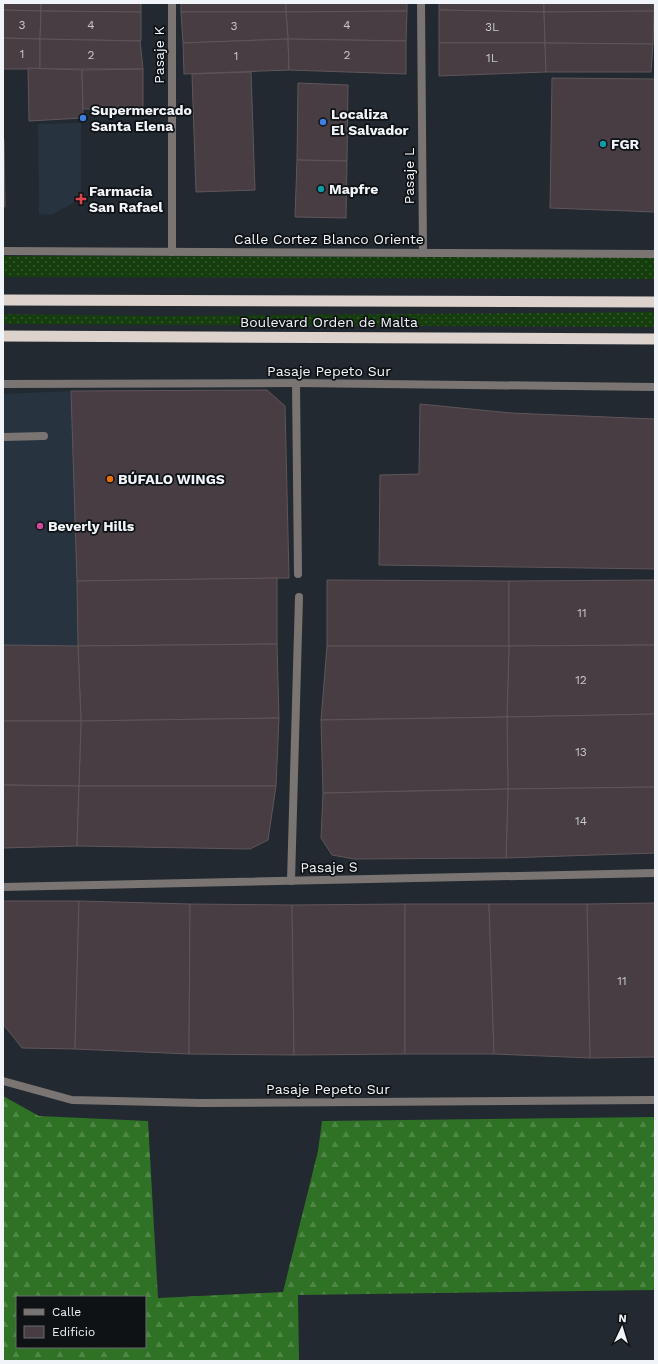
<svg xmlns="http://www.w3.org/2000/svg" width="658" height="1364" viewBox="0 0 658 1364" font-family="'Work Sans',sans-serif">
	<defs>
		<pattern id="grass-dots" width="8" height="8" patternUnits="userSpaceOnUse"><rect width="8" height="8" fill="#153d0e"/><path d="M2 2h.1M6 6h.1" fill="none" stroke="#385a32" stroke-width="1.8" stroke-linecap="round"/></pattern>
		<pattern id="forest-firs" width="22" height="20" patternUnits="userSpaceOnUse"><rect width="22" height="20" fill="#307225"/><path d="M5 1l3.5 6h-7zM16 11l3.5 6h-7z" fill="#4e8746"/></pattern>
	</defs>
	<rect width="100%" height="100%" fill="#222930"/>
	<g fill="#27333f">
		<polygon points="81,123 81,199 51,215 39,214 38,124"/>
		<polygon points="71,391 77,498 78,646 3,645 3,394"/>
	</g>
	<g fill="url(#grass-dots)">
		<polygon points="3,256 655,257 655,279 3,277"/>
		<polygon points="655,312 655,327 3,324 3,314 159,316"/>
	</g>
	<path fill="url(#forest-firs)" fill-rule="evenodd" d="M3,1096L39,1116L148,1121L158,1298L283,1292L318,1151L322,1121L655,1117V1290L298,1295L299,1361H3ZM17,1297H145V1347H17Z"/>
	<g fill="#473d42" stroke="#60555b">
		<polygon points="3,3 41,3 41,11 3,10"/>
		<polygon points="41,3 141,3 141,12 41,11"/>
		<rect x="181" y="3" width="105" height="9"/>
		<polygon points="286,3 407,3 407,11 286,12"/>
		<polygon points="439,3 544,3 544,12 439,10"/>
		<polygon points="544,3 654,3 654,11 544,12"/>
		<polygon points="3,10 41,11 40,39 3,38"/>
		<polygon points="439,10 544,12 545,43 439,43"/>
		<polygon points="41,11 141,12 141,41 40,39"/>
		<polygon points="407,11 406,41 288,39 286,12"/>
		<polygon points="654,11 653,44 545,43 544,12"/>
		<polygon points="181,12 286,12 288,39 183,43"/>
		<polygon points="3,38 40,39 40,69 3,69"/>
		<polygon points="40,39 140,41 143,69 40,69"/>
		<polygon points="288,39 289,70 184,74 183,43"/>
		<polygon points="288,39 406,41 406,74 289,70"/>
		<polygon points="439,43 545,43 546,72 439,76"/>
		<polygon points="545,43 653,44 651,72 546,72"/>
		<polygon points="28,68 82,70 83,118 29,121"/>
		<polygon points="143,69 143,109 83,109 82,70"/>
		<polygon points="251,72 255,190 196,192 192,74"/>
		<polygon points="552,78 655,79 655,212 550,208"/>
		<polygon points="298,83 348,85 347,161 297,160"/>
		<polygon points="3,139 4,139 5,207 3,207"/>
		<polygon points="297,160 347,161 346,218 295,217"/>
		<polygon points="267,390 285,406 289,578 77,581 71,391"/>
		<polygon points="420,404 511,413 655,419 655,569 379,565 380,475 419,474"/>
		<polygon points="277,578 277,644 78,646 77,581"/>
		<polygon points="327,580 509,581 509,646 327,646"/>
		<polygon points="655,580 655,645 509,646 509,581"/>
		<polygon points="277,644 279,718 81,721 78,646"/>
		<polygon points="3,645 78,646 81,721 3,721"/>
		<polygon points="655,645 655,714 507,717 509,646"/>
		<polygon points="327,646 509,646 507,717 321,720"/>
		<polygon points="655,714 655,787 508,789 507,717"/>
		<polygon points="507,717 508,789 323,793 321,720"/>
		<polygon points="279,718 276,786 79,786 81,721"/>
		<polygon points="3,721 81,721 79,786 3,785"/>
		<polygon points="3,785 79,786 77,846 3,848"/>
		<polygon points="79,786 276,786 268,840 250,849 77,846"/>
		<polygon points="655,787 655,853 506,858 508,789"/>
		<polygon points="508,789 506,858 354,859 332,855 321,838 323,793"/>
		<polygon points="3,901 79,901 75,1049 22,1048 3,1024"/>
		<polygon points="79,901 190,904 189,1054 75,1049"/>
		<polygon points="655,903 655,1057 590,1058 587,904"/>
		<polygon points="190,904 292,905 294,1055 189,1054"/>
		<polygon points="405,904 405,1054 294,1055 292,905"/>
		<polygon points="405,904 489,904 494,1054 405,1054"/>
		<polygon points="489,904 587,904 590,1058 494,1054"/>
	</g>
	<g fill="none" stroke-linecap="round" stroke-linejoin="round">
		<g stroke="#7a7573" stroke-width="8">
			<polyline points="296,383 298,574"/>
			<polyline points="3,437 44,436"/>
		</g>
		<g stroke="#7a7573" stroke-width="8">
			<polyline points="421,3 423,253"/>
			<polyline points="3,251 655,254"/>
			<polyline points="172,252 172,3"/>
			<polyline points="3,384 296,383 655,387"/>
			<polyline points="291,881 299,597"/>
			<polyline points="3,887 655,873"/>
			<polyline points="3,1081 72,1100 200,1103 655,1100"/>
		</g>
		<g stroke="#ded2cc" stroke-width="11">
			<polyline points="3,300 655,302"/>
			<polyline points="3,336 655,339"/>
		</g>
	</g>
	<g fill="#3f7fe0" stroke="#0f1215" stroke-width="1.5">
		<circle cx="83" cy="118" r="4"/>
		<circle cx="323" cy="122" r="4"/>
	</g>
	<g fill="#0f9aa8" stroke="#0f1215" stroke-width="1.5">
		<circle cx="603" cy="144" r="4"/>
		<circle cx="321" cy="189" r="4"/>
	</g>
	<path fill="#e0444e" stroke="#0f1215" stroke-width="1.5" d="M79 193h4v4h4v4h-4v4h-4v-4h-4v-4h4z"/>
	<circle fill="#e8710a" stroke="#0f1215" stroke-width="1.5" cx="110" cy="479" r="4"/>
	<circle fill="#d1479c" stroke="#0f1215" stroke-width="1.5" cx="40" cy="526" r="4"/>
	<g text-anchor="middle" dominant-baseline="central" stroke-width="3.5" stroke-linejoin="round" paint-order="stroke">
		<g font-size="12" fill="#c6c7cc">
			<text x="22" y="25">3</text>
			<text x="91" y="25">4</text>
			<text x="347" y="25">4</text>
			<text x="234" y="26">3</text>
			<text x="492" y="27">3L</text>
			<text x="22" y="54">1</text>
			<text x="91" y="55">2</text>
			<text x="347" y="55">2</text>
			<text x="236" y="56">1</text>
			<text x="492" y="58">1L</text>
			<text x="582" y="613">11</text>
			<text x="581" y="680">12</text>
			<text x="581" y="752">13</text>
			<text x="581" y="821">14</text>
			<text x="622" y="981">11</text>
		</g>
		<g font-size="14" fill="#f1f5fa" stroke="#0f1215">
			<text transform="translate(159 55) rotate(-90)">Pasaje K</text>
			<text transform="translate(409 176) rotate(-90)">Pasaje L</text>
			<text x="329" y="239">Calle Cortez Blanco Oriente</text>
			<text x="329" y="322">Boulevard Orden de Malta</text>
			<text x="329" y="371">Pasaje Pepeto Sur</text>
			<text transform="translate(329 867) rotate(-1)">Pasaje S</text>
			<text x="328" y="1089">Pasaje Pepeto Sur</text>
		</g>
		<g font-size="14" font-weight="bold" fill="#f1f5fa" stroke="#0f1215" text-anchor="start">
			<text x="91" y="110">Supermercado<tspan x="91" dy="16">Santa Elena</tspan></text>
			<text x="331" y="114">Localiza<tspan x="331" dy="16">El Salvador</tspan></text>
			<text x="611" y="144">FGR</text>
			<text x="329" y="189">Mapfre</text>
			<text x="89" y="191">Farmacia<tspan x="89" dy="16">San Rafael</tspan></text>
			<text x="118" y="479">BÚFALO WINGS</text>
			<text x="48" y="526">Beverly Hills</text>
		</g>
	</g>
	<rect width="658" height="1364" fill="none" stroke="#f1f5fa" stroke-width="8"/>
	<rect x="16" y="1296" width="130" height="52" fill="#0f1215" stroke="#696d71"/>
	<rect x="24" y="1309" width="20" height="6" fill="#7a7573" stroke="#696d71"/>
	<text x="52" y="1316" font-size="12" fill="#f1f5fa">Calle</text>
	<rect x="24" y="1326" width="20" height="12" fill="#473d42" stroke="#696d71"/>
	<text x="52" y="1336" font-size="12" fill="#f1f5fa">Edificio</text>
	<g transform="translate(622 1328) rotate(4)" stroke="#0f1215" stroke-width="3" paint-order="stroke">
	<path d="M0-3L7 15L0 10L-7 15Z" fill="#f1f5fa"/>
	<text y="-6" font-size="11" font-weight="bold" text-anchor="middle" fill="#f1f5fa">N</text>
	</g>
</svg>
